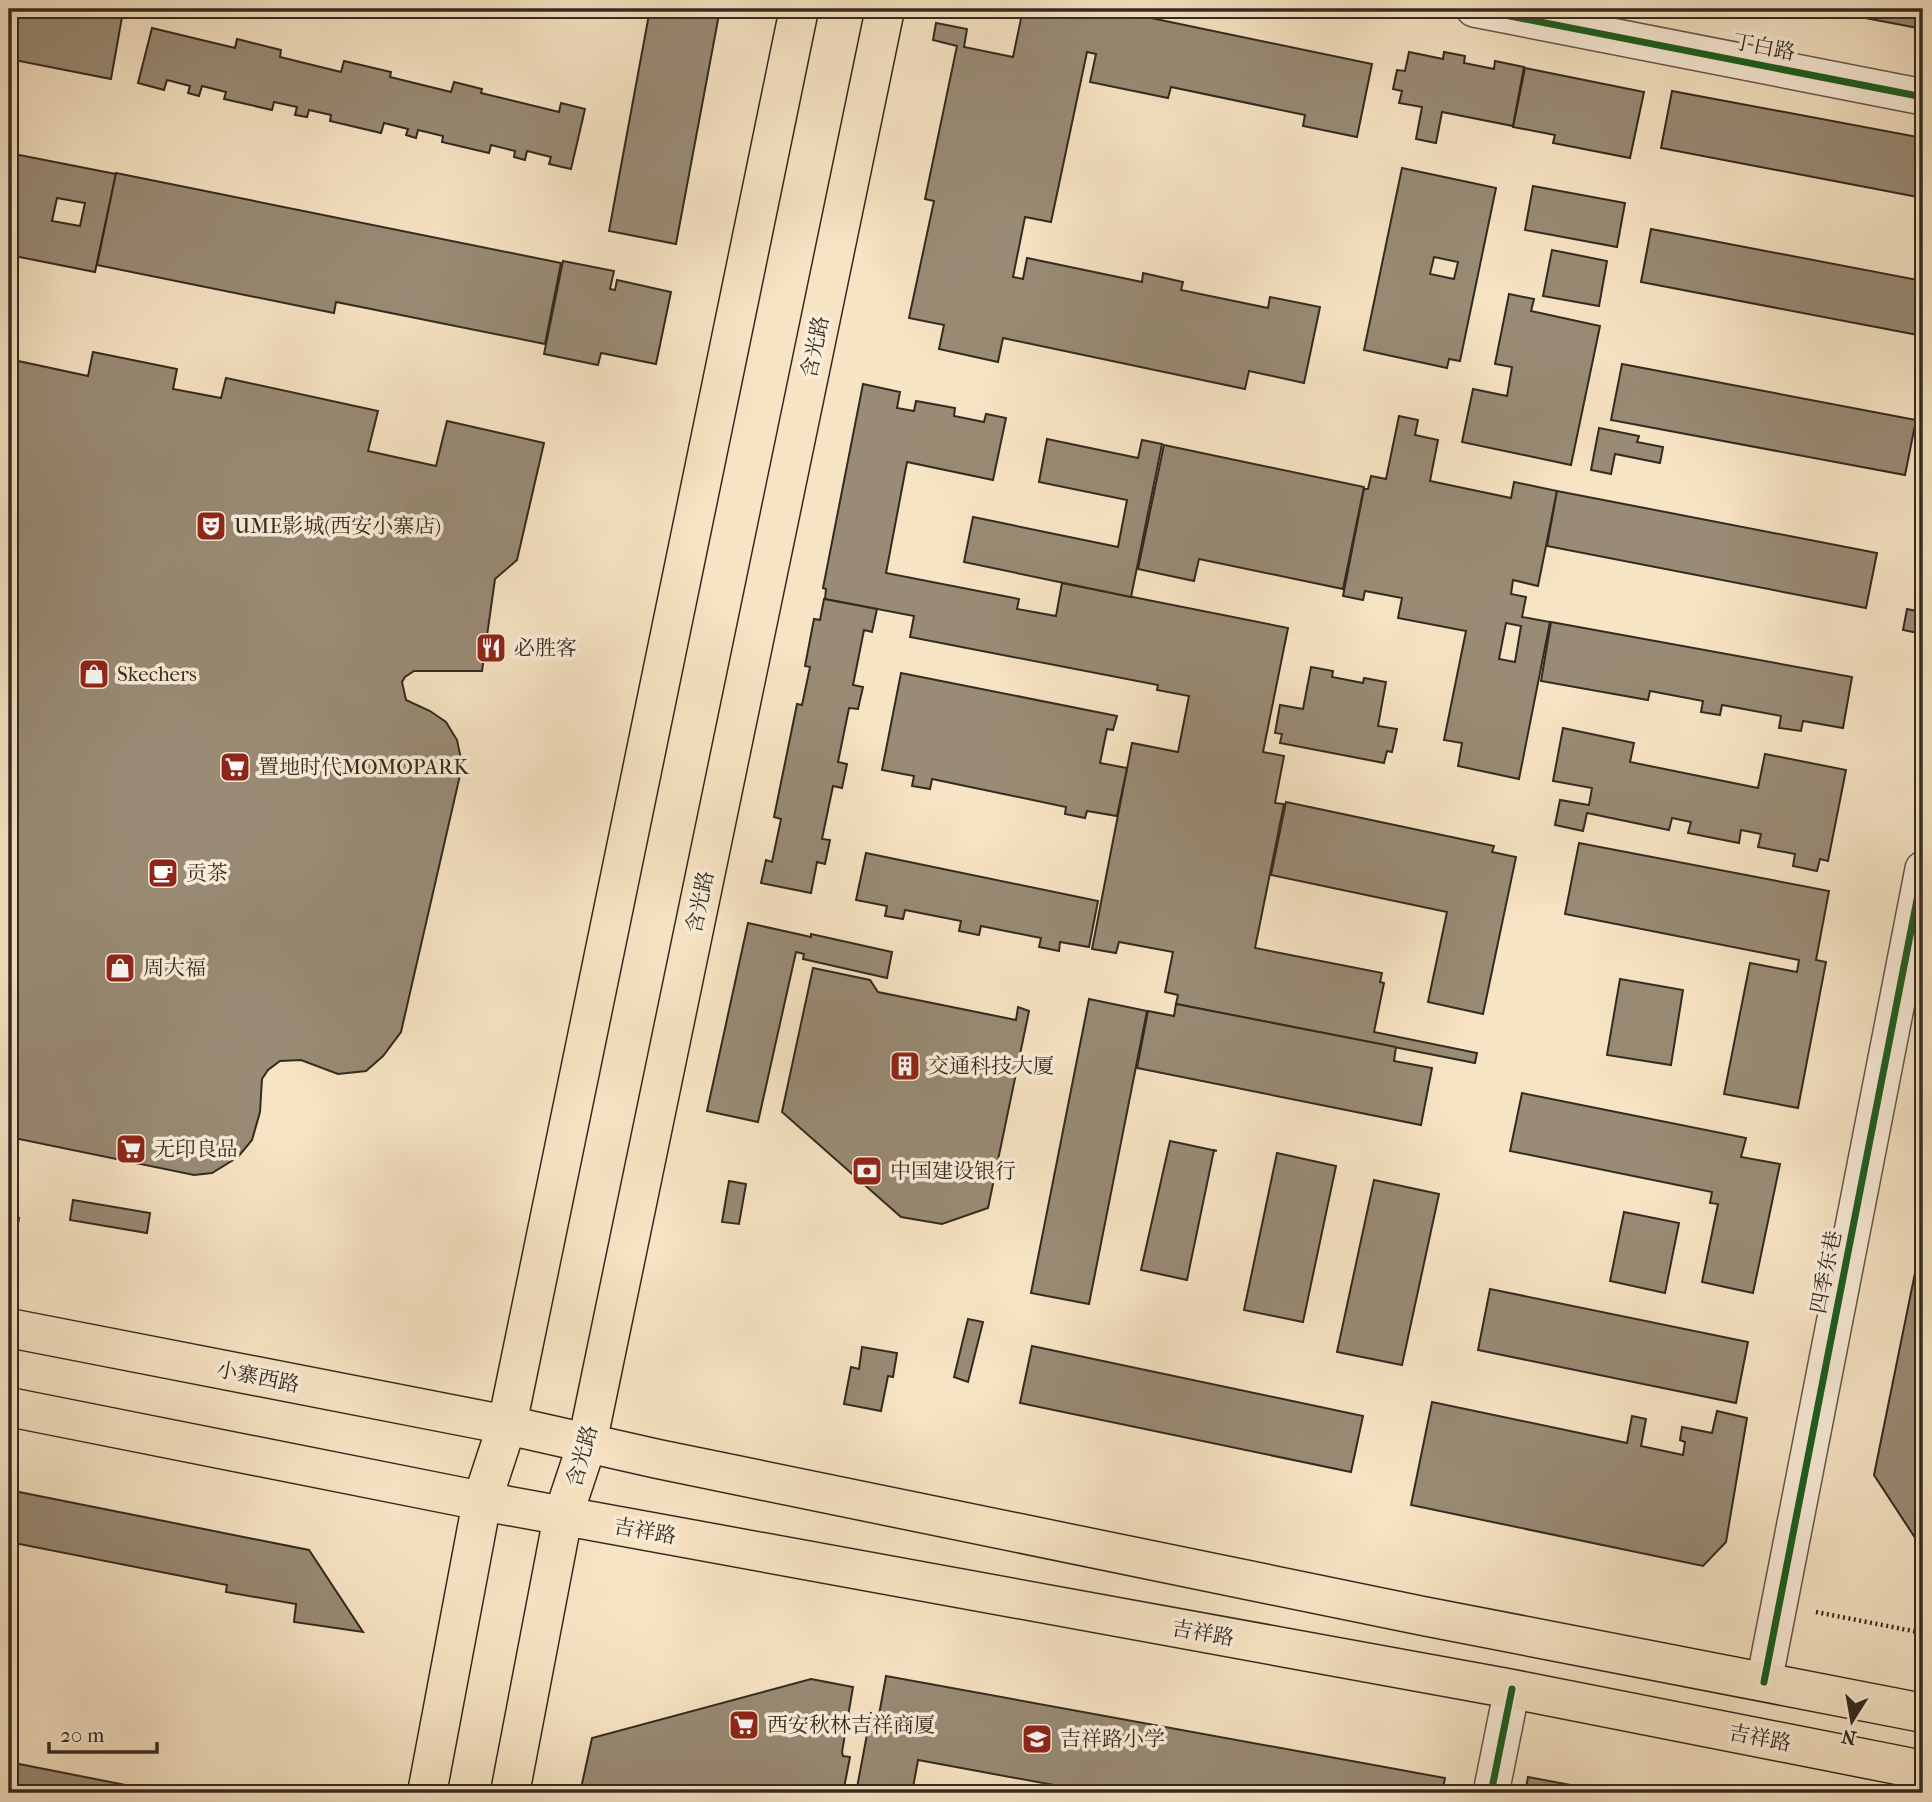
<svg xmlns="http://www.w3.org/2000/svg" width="1932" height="1802" viewBox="0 0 1932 1802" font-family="'IM FELL French Canon','Noto Serif SC',serif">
	<rect width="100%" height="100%" fill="#f7e4c4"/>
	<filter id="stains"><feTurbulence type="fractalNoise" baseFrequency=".00286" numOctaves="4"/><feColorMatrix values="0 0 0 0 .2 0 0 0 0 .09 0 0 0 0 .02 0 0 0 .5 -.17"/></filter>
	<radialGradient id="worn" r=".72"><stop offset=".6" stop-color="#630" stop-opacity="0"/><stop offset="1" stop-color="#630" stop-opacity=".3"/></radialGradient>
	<g fill="#998b75" stroke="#332a20" stroke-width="2" fill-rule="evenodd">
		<polygon points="9,9 77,9 122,17 111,79 9,59"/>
		<polygon points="650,9 720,9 676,244 609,231"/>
		<polygon points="1023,9 1108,9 1372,64 1357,137 1303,126 1305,115 1171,87 1168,98 1090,82 1096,54 1087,52 1051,222 1025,217 1013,277 1023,279 1027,258 1142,282 1143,273 1183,282 1181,290 1268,308 1270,297 1320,307 1304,383 1249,371 1245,389 1003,338 998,362 939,349 944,325 909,318 934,201 925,199 957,46 933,40 936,23 967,29 964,47 1013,57"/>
		<polygon points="1818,9 1923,9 1923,29"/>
		<polygon points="152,28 235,48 237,39 281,50 280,57 341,72 344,61 391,72 390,77 451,92 454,82 482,89 481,93 559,112 561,103 585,109 571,169 549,164 551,157 527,151 525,160 514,157 515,151 491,145 489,153 442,142 443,136 418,130 416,138 406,135 408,129 384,123 381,133 330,121 331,115 309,110 307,117 295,115 297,107 274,102 272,110 224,99 226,92 202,86 199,96 188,93 190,86 167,80 164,90 138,83"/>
		<polygon points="1409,52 1443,59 1444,52 1465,56 1464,63 1494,69 1495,61 1524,67 1513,126 1442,112 1436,143 1416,139 1422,107 1399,103 1402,91 1393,89 1397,70 1405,71"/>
		<polygon points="1525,68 1644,92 1630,158 1553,143 1555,135 1513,127"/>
		<polygon points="1672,91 1923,138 1923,198 1661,148"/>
		<path d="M9,153L116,174L95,272L9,255ZM57,198L85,203L80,226L52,221Z"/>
		<path d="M1402,168L1496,188L1460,361L1449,359L1447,368L1364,350ZM1434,257L1458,262L1454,279L1430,274Z"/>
		<polygon points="116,173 561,263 545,344 336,302 334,313 97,265"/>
		<polygon points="1533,186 1625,203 1617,247 1525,230"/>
		<polygon points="1651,229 1923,281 1923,336 1641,282"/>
		<polygon points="1552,250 1607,261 1599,306 1543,296"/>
		<polygon points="563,261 614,271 610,289 615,290 617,280 671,292 656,364 601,353 598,365 544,354"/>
		<polygon points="1509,294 1534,299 1531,311 1600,326 1571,465 1462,442 1473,389 1507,396 1512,367 1495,364"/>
		<polygon points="93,352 177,369 173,389 221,398 226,378 378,411 368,451 436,466 447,421 544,443 517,560 495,579 482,671 414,671 405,677 402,682 406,700 430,711 446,722 457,740 461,759 460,775 401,1032 383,1056 366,1071 338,1074 301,1060 280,1061 268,1070 262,1079 260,1112 252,1140 238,1157 212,1173 194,1175 9,1137 9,359 88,376"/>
		<polygon points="1622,364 1916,420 1905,475 1611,420"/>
		<polygon points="863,384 900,392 897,408 914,411 916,401 955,408 954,416 984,422 986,414 1006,418 993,480 907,462 886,573 1019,599 1017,609 1056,616 1062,583 1288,628 1263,752 1284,756 1275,803 1284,804 1255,948 1382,973 1380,982 1384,983 1374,1032 1477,1053 1475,1063 1176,1004 1178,995 1165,992 1173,952 1119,942 1116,953 1092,949 1132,743 1178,752 1189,696 1157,690 1158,685 910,637 914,616 825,599 826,589 823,588"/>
		<path d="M1399,416L1418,420L1415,435L1438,440L1430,481L1511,498L1514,482L1557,491L1538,586L1513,580L1511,594L1526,597L1522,617L1550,622L1519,779L1458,766L1462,743L1444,740L1466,631L1398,618L1402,598L1365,591L1363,600L1343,596L1364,489H1368L1371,476L1386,479ZM1506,623L1521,626L1515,662L1499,659Z"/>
		<polygon points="1599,428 1639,436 1637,442 1663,447 1660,463 1615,454 1611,474 1591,470"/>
		<polygon points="1047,439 1138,458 1142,440 1162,444 1131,597 964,562 973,517 1118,547 1127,500 1039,482"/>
		<polygon points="1164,445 1364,487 1343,589 1199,559 1194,581 1138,569"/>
		<polygon points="1557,491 1877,553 1866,608 1547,546"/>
		<polygon points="824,599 877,609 872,632 864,630 853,685 863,687 858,709 849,708 838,762 847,764 842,788 833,786 822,839 830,840 825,864 817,862 811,893 761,883 766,860 772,862 781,819 774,817 797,704 802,705 810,667 805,666 814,619 820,620"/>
		<polygon points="1907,609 1922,612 1918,633 1903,630"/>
		<polygon points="1551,622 1852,677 1843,728 1803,721 1801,731 1779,728 1781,716 1722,705 1720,715 1701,712 1703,701 1650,691 1648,700 1541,681"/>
		<polygon points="1311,667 1333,671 1332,677 1363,683 1364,678 1386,682 1378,726 1397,729 1392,752 1387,751 1384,763 1280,743 1282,734 1275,733 1280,705 1303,709"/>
		<polygon points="901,673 1117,716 1113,730 1107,729 1100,763 1127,768 1117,816 1087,811 1085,818 1065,814 1066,807 932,779 930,789 912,786 914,776 882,770"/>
		<polygon points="1563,728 1634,743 1630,762 1758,788 1765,754 1846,770 1828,861 1820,859 1817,871 1793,866 1795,854 1758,847 1761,834 1741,830 1739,843 1688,833 1691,822 1672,818 1669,830 1587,813 1583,831 1555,825 1560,800 1589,805 1592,788 1553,781"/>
		<polygon points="1286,802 1494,846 1492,852 1516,857 1483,1014 1428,1002 1447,912 1271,875"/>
		<polygon points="1579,843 1829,891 1816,960 1826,962 1798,1108 1724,1094 1750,963 1797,972 1799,960 1565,914"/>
		<polygon points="866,853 1098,901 1089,947 1060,942 1059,951 1039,947 1041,938 981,926 979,935 959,931 961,921 905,910 903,919 885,916 887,906 856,900"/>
		<polygon points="748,923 811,937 811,934 892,952 887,978 803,959 804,954 796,952 758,1122 707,1111"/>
		<polygon points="813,968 870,980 878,992 1016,1020 1018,1007 1029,1011 988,1208 942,1224 901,1217 782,1112"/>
		<polygon points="1620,979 1683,990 1671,1065 1607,1055"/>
		<polygon points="1089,999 1147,1011 1089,1304 1031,1293"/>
		<polygon points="1176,1004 1396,1047 1394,1061 1432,1068 1421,1125 1137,1068 1148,1011 1174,1016"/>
		<polygon points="1522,1093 1746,1138 1741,1157 1780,1164 1753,1293 1702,1282 1718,1204 1710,1203 1712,1192 1510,1151"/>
		<polygon points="1170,1141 1217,1151 1214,1150 1187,1280 1141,1270"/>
		<polygon points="1277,1153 1336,1166 1303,1322 1244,1310"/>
		<polygon points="1374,1180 1439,1194 1402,1365 1337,1352"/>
		<polygon points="729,1181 746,1184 739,1224 722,1222"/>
		<polygon points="73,1200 150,1213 147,1233 70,1220"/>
		<polygon points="1624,1212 1679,1223 1665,1293 1610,1281"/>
		<polygon points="9,1215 19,1218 15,1240 9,1239"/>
		<polygon points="1923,1264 1923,1550 1874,1475 1916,1268"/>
		<polygon points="1490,1289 1748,1342 1736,1403 1478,1350"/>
		<polygon points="968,1319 983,1322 968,1382 954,1377"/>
		<polygon points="1032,1346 1363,1416 1351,1472 1020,1403"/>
		<polygon points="862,1347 897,1353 893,1377 888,1376 881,1411 844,1404 851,1367 859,1369"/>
		<polygon points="1432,1402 1627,1443 1632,1416 1646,1419 1641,1446 1683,1455 1685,1442 1680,1440 1682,1427 1712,1433 1717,1411 1747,1418 1726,1542 1703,1566 1411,1505"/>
		<polygon points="9,1490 309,1550 363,1632 294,1622 296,1604 226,1592 227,1585 9,1542"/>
		<polygon points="886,1676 1445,1778 1442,1793 1097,1793 918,1760 912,1793 856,1793 871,1713 879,1715"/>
		<polygon points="811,1679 853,1687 842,1752 843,1756 850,1757 843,1793 580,1793 592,1738"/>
		<polygon points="9,1762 166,1793 9,1793"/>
		<polygon points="1528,1777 1613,1793 1525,1793"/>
	</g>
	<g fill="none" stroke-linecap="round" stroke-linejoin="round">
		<g stroke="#645849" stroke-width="38">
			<g id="minor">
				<polyline points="1474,9 1923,97"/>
				<polyline points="1764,1682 1923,869"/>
				<polyline points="1491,1793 1512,1689"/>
			</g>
		</g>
		<g stroke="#332a20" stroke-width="41">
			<g id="major">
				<polyline points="9,1328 507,1425 658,1459 1423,1616 1923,1713"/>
				<polyline points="9,1407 482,1501 1512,1689 1923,1770"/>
				<polyline points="427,1793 482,1501 507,1425 799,9"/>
				<polyline points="510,1793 563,1516 587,1444 885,9"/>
			</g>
		</g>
		<polyline stroke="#332a20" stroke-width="4.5" stroke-dasharray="2 3.5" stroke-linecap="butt" points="1816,1612 1923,1633"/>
		<use href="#minor" stroke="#faedd9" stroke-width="35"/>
		<use href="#major" stroke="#f7e4c4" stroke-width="38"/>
		<g stroke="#faedd9" stroke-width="11">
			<g id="cycleway">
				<polyline points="1474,9 1923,97"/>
				<polyline points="1764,1682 1923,869"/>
				<polyline points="1491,1793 1512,1689"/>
			</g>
		</g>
		<use href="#cycleway" stroke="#1b5e20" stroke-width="7"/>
	</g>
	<defs>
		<g id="theatre-square" transform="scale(1.575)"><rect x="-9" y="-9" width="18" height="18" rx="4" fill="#8f2418" stroke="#faedd9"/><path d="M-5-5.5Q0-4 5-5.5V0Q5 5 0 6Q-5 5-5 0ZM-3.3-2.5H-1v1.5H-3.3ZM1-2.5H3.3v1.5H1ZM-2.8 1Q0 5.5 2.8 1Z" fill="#fff"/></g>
		<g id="restaurant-square" transform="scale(1.575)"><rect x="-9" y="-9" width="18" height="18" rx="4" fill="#8f2418" stroke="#faedd9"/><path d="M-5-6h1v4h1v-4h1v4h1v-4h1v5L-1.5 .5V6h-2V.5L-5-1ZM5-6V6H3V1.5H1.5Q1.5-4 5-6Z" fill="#fff"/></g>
		<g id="shop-square" transform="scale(1.575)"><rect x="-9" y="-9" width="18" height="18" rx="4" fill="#8f2418" stroke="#faedd9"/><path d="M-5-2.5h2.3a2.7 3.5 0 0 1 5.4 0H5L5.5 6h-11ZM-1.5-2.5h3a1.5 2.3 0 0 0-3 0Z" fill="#fff"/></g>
		<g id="supermarket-square" transform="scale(1.575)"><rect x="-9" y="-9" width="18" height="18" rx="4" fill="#8f2418" stroke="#faedd9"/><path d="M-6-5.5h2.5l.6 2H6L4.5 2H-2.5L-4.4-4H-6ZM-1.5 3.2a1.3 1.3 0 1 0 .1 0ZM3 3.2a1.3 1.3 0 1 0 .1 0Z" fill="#fff"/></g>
		<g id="cafe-square" transform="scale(1.575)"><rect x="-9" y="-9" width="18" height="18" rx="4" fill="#8f2418" stroke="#faedd9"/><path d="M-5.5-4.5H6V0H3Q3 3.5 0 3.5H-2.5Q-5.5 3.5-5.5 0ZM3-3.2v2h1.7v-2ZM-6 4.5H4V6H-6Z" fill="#fff"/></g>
		<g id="building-square" transform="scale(1.575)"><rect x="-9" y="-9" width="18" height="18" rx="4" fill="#8f2418" stroke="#faedd9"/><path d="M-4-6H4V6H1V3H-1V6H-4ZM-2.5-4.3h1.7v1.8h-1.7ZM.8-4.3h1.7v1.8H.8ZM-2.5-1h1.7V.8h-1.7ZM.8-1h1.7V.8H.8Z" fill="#fff"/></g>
		<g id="bank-square" transform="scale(1.575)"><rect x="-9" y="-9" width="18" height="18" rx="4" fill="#8f2418" stroke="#faedd9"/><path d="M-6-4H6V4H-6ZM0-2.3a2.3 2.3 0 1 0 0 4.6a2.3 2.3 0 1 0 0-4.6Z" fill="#fff"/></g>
		<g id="school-square" transform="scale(1.575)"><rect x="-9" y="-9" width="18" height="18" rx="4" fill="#8f2418" stroke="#faedd9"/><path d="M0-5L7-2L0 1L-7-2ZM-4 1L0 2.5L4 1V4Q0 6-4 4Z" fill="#fff"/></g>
	</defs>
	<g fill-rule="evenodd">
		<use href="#theatre-square" x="211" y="526"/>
		<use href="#restaurant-square" x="491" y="648"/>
		<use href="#shop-square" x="94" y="674"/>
		<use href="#supermarket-square" x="235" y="767"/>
		<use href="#cafe-square" x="163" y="873"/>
		<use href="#shop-square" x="120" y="968"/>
		<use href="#building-square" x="905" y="1066"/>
		<use href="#supermarket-square" x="131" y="1149"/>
		<use href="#bank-square" x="867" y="1171"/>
		<use href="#supermarket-square" x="744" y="1725"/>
		<use href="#school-square" x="1037" y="1739"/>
	</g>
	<g text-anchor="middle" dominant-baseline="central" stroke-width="7" stroke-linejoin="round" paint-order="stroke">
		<g font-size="21" fill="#332a20" stroke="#faedd9">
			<text transform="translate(1764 47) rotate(11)">丁白路</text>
			<text transform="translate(815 347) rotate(-78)">含光路</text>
			<text transform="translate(700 902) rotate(-78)">含光路</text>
			<text transform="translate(1826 1272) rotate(-79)">四季东巷</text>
			<text transform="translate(258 1377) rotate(11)">小寨西路</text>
			<text transform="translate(582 1456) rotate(-74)">含光路</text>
			<text transform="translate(645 1531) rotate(10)">吉祥路</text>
			<text transform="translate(1203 1633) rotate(10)">吉祥路</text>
			<text transform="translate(1760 1738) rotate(11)">吉祥路</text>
		</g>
		<g font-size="21" fill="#332a20" stroke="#faedd9" text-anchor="start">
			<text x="234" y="526">UME影城(西安小寨店)</text>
			<text x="514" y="648">必胜客</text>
			<text x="117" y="674">Skechers</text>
			<text x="258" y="767">置地时代MOMOPARK</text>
			<text x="186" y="873">贡茶</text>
			<text x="143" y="968">周大福</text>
			<text x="928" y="1066">交通科技大厦</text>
			<text x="154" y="1149">无印良品</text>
			<text x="890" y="1171">中国建设银行</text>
			<text x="767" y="1725">西安秋林吉祥商厦</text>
			<text x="1060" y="1739">吉祥路小学</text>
		</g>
	</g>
	<rect width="1932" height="1802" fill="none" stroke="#f7e4c4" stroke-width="35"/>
	<rect x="10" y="10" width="1911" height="1781" fill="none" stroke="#332a20" stroke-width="3.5"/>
	<rect x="18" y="18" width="1897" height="1767" fill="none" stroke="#332a20" stroke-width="2"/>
	<g transform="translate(1852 1721) rotate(191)" stroke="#faedd9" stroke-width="5" paint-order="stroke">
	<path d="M0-5L12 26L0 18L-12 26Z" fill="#332a20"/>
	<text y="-10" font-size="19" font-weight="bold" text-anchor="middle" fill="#332a20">N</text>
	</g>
	<path d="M49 1742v10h108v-10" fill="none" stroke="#332a20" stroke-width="3.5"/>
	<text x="60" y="1742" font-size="21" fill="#332a20" stroke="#faedd9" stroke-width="5" paint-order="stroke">20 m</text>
	<rect width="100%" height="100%" filter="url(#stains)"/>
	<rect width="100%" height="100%" fill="url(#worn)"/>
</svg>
